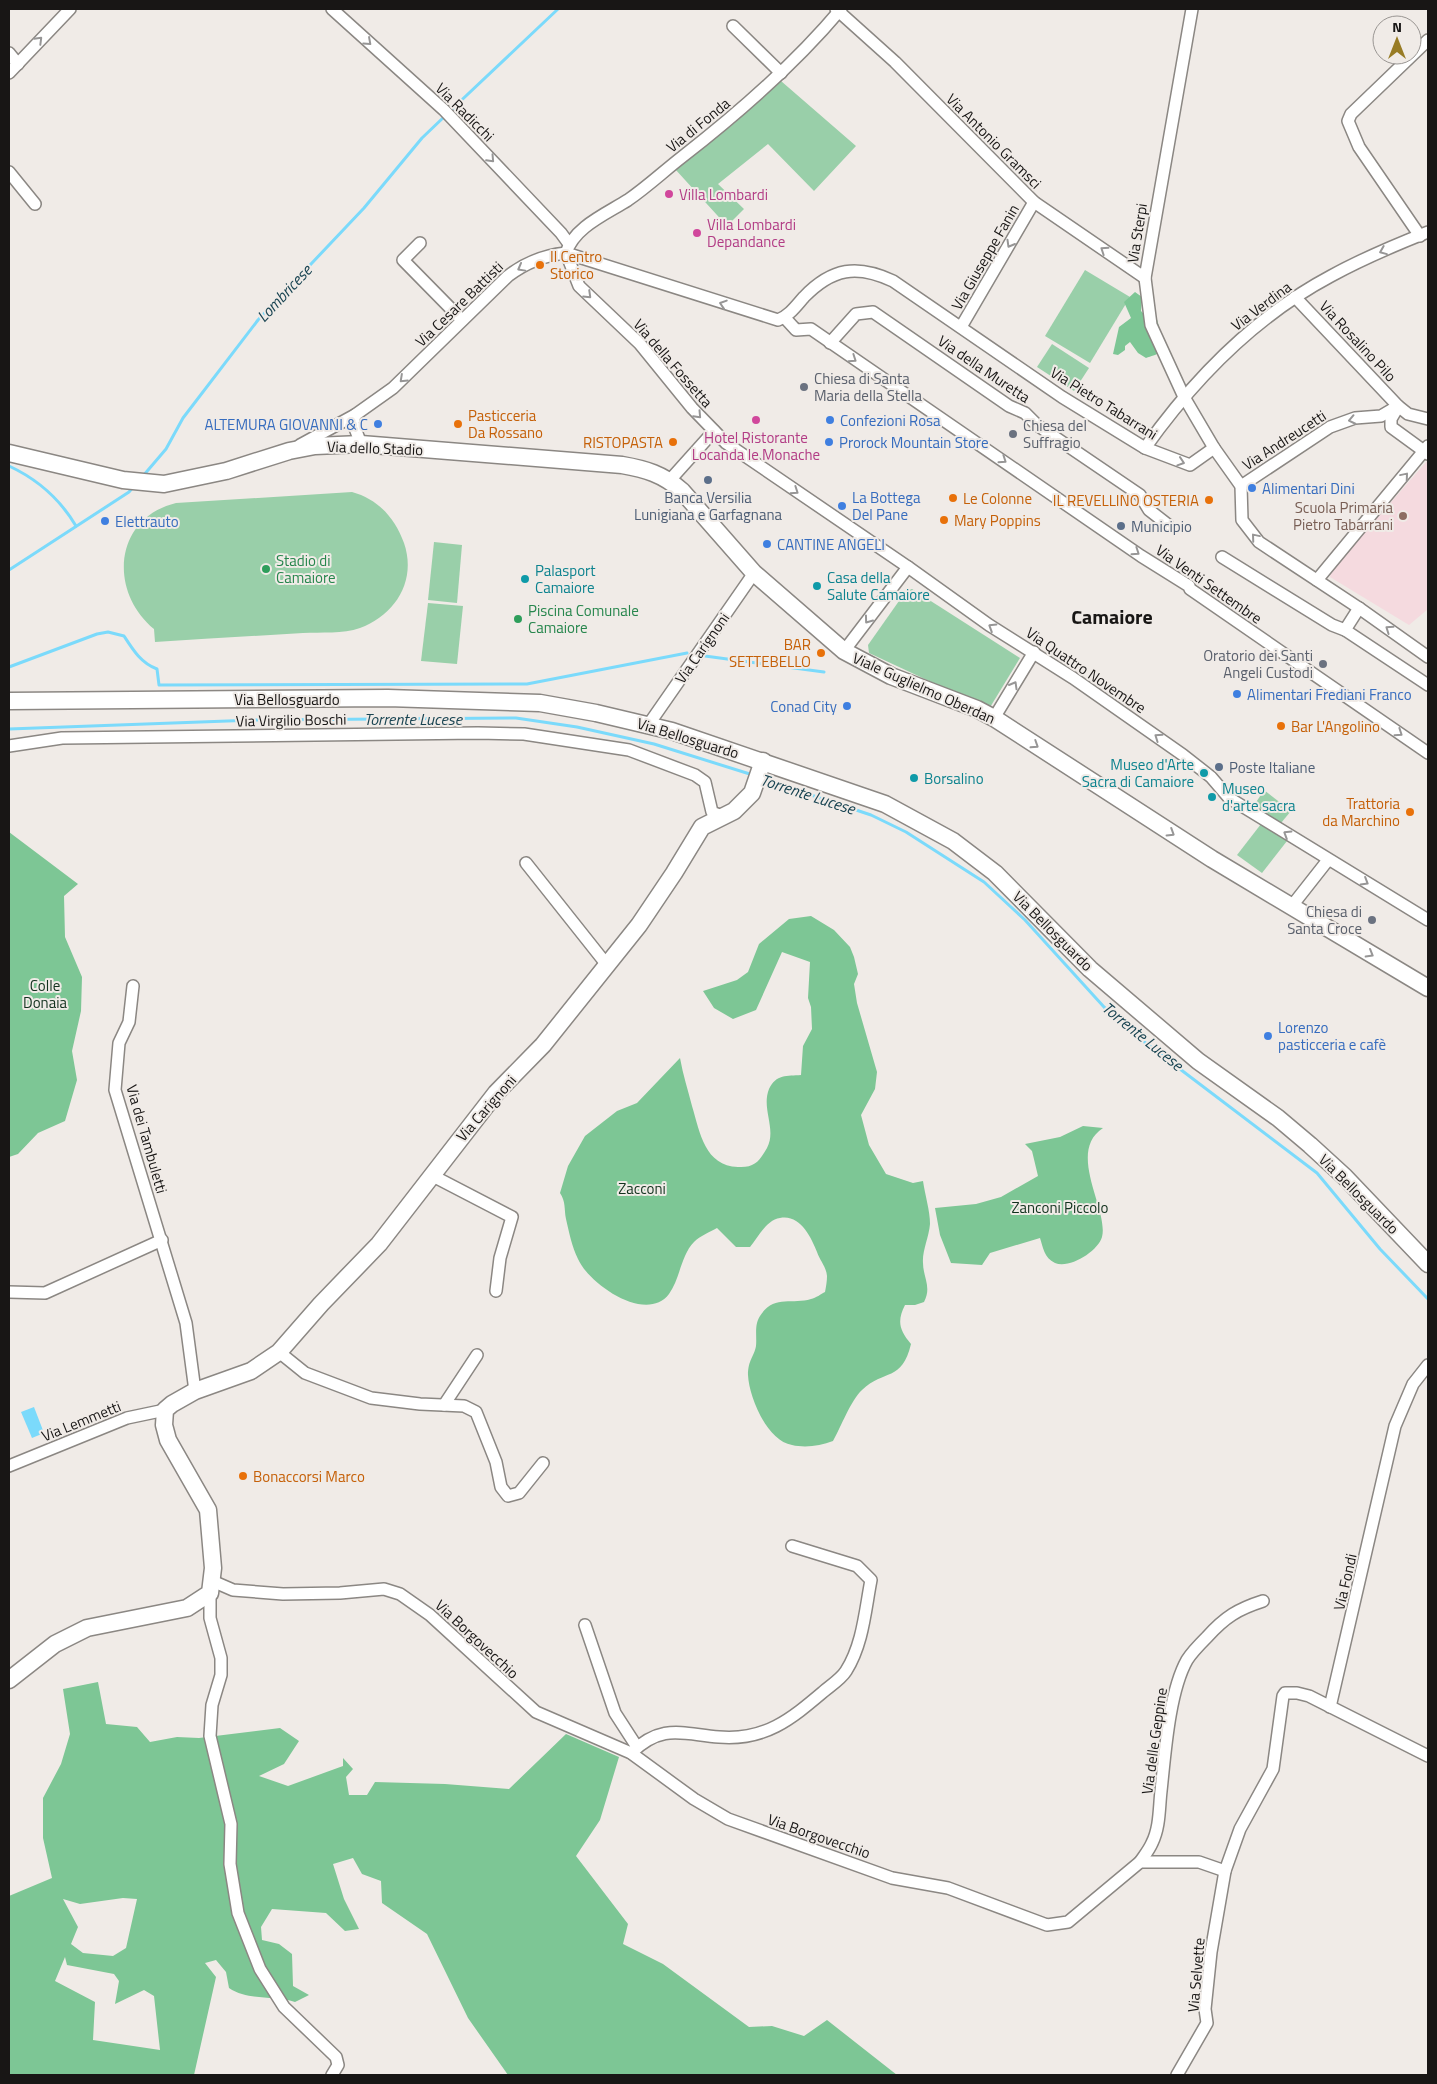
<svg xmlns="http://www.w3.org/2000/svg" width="1437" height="2084" viewBox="0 0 1437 2084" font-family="'Titillium Web',sans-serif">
	<rect width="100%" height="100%" fill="#f0ebe7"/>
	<polygon fill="#f5dadf" points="1427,461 1428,609 1409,625 1330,577 1331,571"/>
	<g fill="#99cfa9">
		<polygon points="781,81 856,146 814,191 768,144 718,184 744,209 727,226 675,169 731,126"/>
		<polygon points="1085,270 1130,297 1090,363 1045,336"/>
		<polygon points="1052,344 1089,368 1074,391 1037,367"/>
		<path d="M352,492C378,499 395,518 404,543C417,581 395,615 360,628C343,634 321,632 303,633C254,636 204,639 155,642L154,629C108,591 114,518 176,503Z"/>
		<polygon points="434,542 462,545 457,603 428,600"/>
		<polygon points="912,589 1020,658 989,709 869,653 868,645 906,591"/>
		<polygon points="428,603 463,606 457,664 421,661"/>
		<polygon points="1264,790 1291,811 1281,823 1253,807"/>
		<polygon points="1261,824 1287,841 1262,873 1237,855"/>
	</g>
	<g fill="#7dc695" fill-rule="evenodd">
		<path d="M1135,292L1142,297L1141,311L1144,314L1149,311L1155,312L1161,334L1165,341C1164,354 1157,354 1146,358L1138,353L1130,342L1125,346V350L1118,355L1113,354L1119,327L1131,318L1124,302Z"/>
		<polygon points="9,832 78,884 64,896 65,937 82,977 81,1011 72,1051 77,1080 65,1121 38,1133 18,1154 9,1157"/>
		<path d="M811,916L834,930L850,947L854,957L858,974L854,984L857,1003L877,1072L875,1089L861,1115L869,1145L886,1174L913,1183L923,1181C925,1195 930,1211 930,1224C929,1237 922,1251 923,1263C923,1277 932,1287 924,1302L915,1305H905C897,1321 899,1330 911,1344C902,1382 884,1369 862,1390C851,1400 841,1427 833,1441C820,1446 805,1448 792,1445C767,1441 749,1397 748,1375C748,1360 754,1357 756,1346C757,1336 754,1325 760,1316C774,1294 792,1305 811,1299C816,1298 821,1294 825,1292C826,1287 827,1281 827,1276C826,1266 820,1261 817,1252C811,1237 800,1214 780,1218C766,1220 758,1238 750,1247H736L717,1228C710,1232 700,1236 694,1242C681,1255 680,1279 669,1294C646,1324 589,1284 578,1259C572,1247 569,1232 566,1219C564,1209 566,1202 560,1193L568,1166L585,1136L617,1111L637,1103L680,1058C683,1075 688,1090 692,1106C700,1133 705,1166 738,1167C754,1168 759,1162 767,1148C777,1129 761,1109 769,1089C776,1074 787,1076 801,1075L803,1046L812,1029L811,1007L808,998L810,962L782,952L756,1010L733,1019L714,1008L703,991L737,980L748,972L759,944L789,919Z"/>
		<path d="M1083,1126L1103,1128C1066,1152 1109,1210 1102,1237C1098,1251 1070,1269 1055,1263C1044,1258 1043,1247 1040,1238L990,1253L982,1265L951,1263L940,1235L935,1208L976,1204L1001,1197L1038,1176L1032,1151L1025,1144L1060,1137Z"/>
		<path d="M98,1682L106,1724L137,1727L150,1742L177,1737L199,1738L280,1728L299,1741L284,1764L259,1776L288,1786L343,1766V1758L353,1769L346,1777L349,1795H367L375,1782L445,1784L509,1789L566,1734L619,1757L600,1820L576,1856L628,1924L623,1944L663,1964L749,2027L772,2026L804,2036L827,2020L897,2075H508L468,2018L427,1934L382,1903L381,1881L362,1874L353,1858L333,1864L344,1899L359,1929L345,1931L326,1913L272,1909L261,1927L262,1940L279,1944L292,1954L293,1986L309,1995L295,2002C273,1995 248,2001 229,1988L226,1972L216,1960L205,1963L216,1977L194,2075H9V1896L52,1878L43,1838V1798L61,1764L70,1734L63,1689ZM123,1898L137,1899L126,1948L113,1956L83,1953L71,1944L78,1927L63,1899L80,1904ZM65,1957L67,1965L114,1974L119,1981L115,2004L144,1990L154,1996L160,2050L93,2040L95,2002L55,1981Z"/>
	</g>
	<polygon fill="#7bdafb" points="34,1407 44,1433 32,1438 21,1412"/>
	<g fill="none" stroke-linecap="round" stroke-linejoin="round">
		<g stroke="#7bdafb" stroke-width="3">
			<polyline points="450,111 558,9"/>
			<path d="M9,466C37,479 60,499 76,526"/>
			<polyline points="143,476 166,449 183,418 258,320 364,208 422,138 445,116"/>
			<polyline points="9,570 129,492 134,486"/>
			<polyline points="705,656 824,672"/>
			<path d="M9,667L97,634L108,632L124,636C133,650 141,663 157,669L159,685L527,684L687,653"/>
			<polyline points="9,729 255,720 516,718 577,727 654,744 753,775"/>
			<polyline points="763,779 871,815 906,832 984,882 1025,920 1104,1007 1143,1041 1317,1173 1380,1249 1428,1299"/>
		</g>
		<g stroke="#8b8783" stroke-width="14">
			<g id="street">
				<polyline points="332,9 444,110 561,233 569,244"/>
				<polyline points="836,9 895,62 1034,202 1145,278"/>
				<polyline points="1192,9 1145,278 1151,325 1184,397 1214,448 1241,486 1242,520 1259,542 1359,608 1428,657"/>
				<polyline points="733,26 781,73"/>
				<polyline points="9,53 18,64"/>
				<polyline points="9,73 70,9"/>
				<polyline points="9,172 35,204"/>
				<polyline points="1420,236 1359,147 1348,121 1351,114 1428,40"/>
				<polyline points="420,243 403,260 462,320"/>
				<polyline points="566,253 579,286 640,344 692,408 726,443 908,567 989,625 1073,678 1183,755 1211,777 1229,798 1428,920"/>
				<path d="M566,253C574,227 606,214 628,200C647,187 664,171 682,157C740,112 794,65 841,9"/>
				<polyline points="1295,297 1398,406 1408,414 1428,419"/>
				<polyline points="785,318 796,330 811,329 1141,556 1189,586 1190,589 1428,753"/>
				<polyline points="961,327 1034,202"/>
				<polyline points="830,343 856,314 873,312 1009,406 1025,413 1037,425 1140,495 1149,510 1167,524"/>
				<polyline points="1398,407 1391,419 1391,427 1428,454"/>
				<polyline points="355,415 353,423 361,444"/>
				<path d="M300,445L355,415L393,388L508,276C525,263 545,255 566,253L778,320C789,316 796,306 804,297C832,268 857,264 893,281L1062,397L1145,448L1190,465L1214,448"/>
				<path d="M1145,448C1194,379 1256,316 1331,276C1362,259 1395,245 1428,232"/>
				<polyline points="670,480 714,431"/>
				<polyline points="1241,486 1330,427 1355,418 1381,416 1398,406"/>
				<polyline points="1222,557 1332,625 1345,630"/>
				<polyline points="1317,580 1428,446"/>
				<polyline points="1359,608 1345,630 1428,685"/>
				<polyline points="844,651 908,567"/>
				<polyline points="994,718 1034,652"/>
				<polyline points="649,724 754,573"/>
				<polyline points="9,746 62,738 478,733 524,734 629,750 695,775 705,782 712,812 722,816"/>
				<polyline points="526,863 607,965"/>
				<polyline points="1291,907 1328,860"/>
				<polyline points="133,986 129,1022 119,1043 115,1090 186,1323 195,1391"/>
				<polyline points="433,1176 512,1217 500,1258 496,1291"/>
				<polyline points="9,1292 45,1293 162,1240"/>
				<polyline points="279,1352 305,1373 371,1398 420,1404 464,1406 476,1412 496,1462 501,1487 508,1496 519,1493 543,1463"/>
				<polyline points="444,1405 477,1355"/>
				<polyline points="9,1466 127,1418 165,1410"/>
				<polyline points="210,1580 233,1590 283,1594 340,1593 384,1589 400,1594 430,1615 536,1712 631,1753 694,1799 728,1819 892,1878 948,1888 1047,1925 1068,1922 1140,1862 1199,1862 1225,1871"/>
				<polyline points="210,1593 210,1618 221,1658 221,1675 212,1705 210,1736 231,1824 230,1864 238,1913 260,1969 284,2007 336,2057 338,2065 332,2075"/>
				<polyline points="585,1625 615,1713 637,1747"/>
				<polyline points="1330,1707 1395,1426 1413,1384 1428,1365"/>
				<path d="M631,1753C662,1723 682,1734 719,1737C765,1741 791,1719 823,1692C830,1686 841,1679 846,1671C863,1644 865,1611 871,1580L857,1566L792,1546"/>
				<path d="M1140,1862C1144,1856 1149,1850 1152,1843C1160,1827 1159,1808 1161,1791C1165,1754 1169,1692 1187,1660C1192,1652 1200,1644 1207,1637C1225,1617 1238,1609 1263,1601"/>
				<polyline points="1177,2075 1207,2023 1205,2009 1211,1952 1225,1871 1240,1829 1273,1769 1283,1696 1285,1693 1297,1693 1309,1696 1428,1756"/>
			</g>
		</g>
		<g stroke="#8b8783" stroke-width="19">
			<g id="secondary">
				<path d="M9,453L123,480L164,484L226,471L289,451L315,446L361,444L622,465C645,469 663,474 682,491L754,573L844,651L891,676L977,709L994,718L1212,859L1428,988"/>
				<polyline points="9,701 388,698 540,703 596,713 672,731 885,804 953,841 995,873 1090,969 1198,1061 1278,1118 1310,1145 1345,1177 1428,1264"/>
				<polyline points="9,1680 55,1644 87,1628 187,1608 210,1593 213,1568 208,1510 168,1440 164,1425 165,1410 172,1404 195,1391 251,1371 279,1352 321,1304 379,1244 496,1093 543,1045 639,925 674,873 702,827 734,811 752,793 763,761"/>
			</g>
		</g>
		<use href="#street" stroke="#fff" stroke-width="11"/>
		<use href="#secondary" stroke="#fff" stroke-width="16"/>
	</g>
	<defs><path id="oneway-chevron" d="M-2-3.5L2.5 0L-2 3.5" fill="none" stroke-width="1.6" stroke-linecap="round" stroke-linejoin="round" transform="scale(1.25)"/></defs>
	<g stroke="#979696">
		<use href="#oneway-chevron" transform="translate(39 40) rotate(-45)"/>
		<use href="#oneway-chevron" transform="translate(368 42) rotate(42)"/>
		<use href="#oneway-chevron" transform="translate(491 159) rotate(47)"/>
		<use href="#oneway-chevron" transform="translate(1010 244) rotate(120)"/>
		<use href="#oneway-chevron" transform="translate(1104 250) rotate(-146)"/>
		<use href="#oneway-chevron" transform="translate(1383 251) rotate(158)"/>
		<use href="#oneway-chevron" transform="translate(521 268) rotate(151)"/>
		<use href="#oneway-chevron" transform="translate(588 295) rotate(44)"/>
		<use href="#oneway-chevron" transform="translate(723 304) rotate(-162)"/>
		<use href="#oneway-chevron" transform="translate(853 359) rotate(34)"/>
		<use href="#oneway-chevron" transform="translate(403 379) rotate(137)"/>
		<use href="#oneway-chevron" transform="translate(698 415) rotate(47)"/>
		<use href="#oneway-chevron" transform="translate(1352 420) rotate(168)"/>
		<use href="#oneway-chevron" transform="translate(1003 460) rotate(34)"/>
		<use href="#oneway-chevron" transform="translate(1181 462) rotate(18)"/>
		<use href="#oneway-chevron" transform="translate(1405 476) rotate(-50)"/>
		<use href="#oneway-chevron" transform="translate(795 491) rotate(34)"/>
		<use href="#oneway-chevron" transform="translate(1255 537) rotate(-130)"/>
		<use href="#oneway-chevron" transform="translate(1136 552) rotate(34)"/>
		<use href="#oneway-chevron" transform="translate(868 620) rotate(126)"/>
		<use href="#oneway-chevron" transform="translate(992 627) rotate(-148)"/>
		<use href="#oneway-chevron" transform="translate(1389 629) rotate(-145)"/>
		<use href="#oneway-chevron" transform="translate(1014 685) rotate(-60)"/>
		<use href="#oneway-chevron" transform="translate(1399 733) rotate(34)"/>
		<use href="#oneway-chevron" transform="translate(1158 737) rotate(-145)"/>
		<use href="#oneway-chevron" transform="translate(1035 745) rotate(33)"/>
		<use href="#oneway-chevron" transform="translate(1171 833) rotate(32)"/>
		<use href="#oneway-chevron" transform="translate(1287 834) rotate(-148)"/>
		<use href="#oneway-chevron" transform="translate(1365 882) rotate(31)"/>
		<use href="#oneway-chevron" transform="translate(1370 954) rotate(30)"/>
	</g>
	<g fill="#d1479c" stroke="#f0ebe7" stroke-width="2">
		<circle cx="669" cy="194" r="5"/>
		<circle cx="697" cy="233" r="5"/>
		<circle cx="756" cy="420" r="5"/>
	</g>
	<g fill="#e8710a" stroke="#f0ebe7" stroke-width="2">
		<circle cx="540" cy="265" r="5"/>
		<circle cx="458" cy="424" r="5"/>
		<circle cx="673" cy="442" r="5"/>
		<circle cx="953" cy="498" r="5"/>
		<circle cx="1209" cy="500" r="5"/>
		<circle cx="944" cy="520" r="5"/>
		<circle cx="821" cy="653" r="5"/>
		<circle cx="1281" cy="726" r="5"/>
		<circle cx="1410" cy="812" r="5"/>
		<circle cx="243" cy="1476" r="5"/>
	</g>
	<g fill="#6b7280" stroke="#f0ebe7" stroke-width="2">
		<circle cx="804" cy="387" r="5"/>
		<circle cx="1013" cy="434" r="5"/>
		<circle cx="1323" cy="664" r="5"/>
		<circle cx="1372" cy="920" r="5"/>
	</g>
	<g fill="#3f7fe0" stroke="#f0ebe7" stroke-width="2">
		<circle cx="830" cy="420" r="5"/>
		<circle cx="378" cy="424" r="5"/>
		<circle cx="829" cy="442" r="5"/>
		<circle cx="1252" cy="488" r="5"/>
		<circle cx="842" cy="506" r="5"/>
		<circle cx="105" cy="521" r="5"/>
		<circle cx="767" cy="544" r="5"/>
		<circle cx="1237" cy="694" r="5"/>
		<circle cx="847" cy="706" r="5"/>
		<circle cx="1268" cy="1036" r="5"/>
	</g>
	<g fill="#5c6f8a" stroke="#f0ebe7" stroke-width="2">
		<circle cx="708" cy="480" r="5"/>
		<circle cx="1121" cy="526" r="5"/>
		<circle cx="1219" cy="767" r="5"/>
	</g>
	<circle fill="#8d6e63" stroke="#f0ebe7" stroke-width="2" cx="1403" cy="516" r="5"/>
	<g fill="#2e9e5b" stroke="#f0ebe7" stroke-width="2">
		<circle cx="266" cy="569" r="5"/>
		<circle cx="518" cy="619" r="5"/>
	</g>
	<g fill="#0f9aa8" stroke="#f0ebe7" stroke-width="2">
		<circle cx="525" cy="579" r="5"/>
		<circle cx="817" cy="586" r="5"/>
		<circle cx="1204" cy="773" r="5"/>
		<circle cx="914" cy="778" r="5"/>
		<circle cx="1212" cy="797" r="5"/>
	</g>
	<g text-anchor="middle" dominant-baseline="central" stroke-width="4" stroke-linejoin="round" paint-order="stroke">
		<g font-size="15" fill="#181615" stroke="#f0ebe7">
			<text transform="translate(465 112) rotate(45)">Via Radicchi</text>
			<text transform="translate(698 125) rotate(-39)">Via di Fonda</text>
			<text transform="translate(994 141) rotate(45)">Via Antonio Gramsci</text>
			<text transform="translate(1137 233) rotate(-81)">Via Sterpi</text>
			<text transform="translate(985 257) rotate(-60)">Via Giuseppe Fanin</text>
			<text transform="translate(459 304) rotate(-44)">Via Cesare Battisti</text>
			<text transform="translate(1261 306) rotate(-37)">Via Verdina</text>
			<text transform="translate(1358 341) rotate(47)">Via Rosalino Pilo</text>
			<text transform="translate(673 363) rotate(49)">Via della Fossetta</text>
			<text transform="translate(984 369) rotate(34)">Via della Muretta</text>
			<text transform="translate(1104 403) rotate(32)">Via Pietro Tabarrani</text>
			<text transform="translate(1284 440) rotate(-33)">Via Andreucetti</text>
			<text transform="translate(375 448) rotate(2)">Via dello Stadio</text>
			<text transform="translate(1209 584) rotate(35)">Via Venti Settembre</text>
			<text transform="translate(702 648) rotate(-55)">Via Carignoni</text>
			<text transform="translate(1086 670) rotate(34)">Via Quattro Novembre</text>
			<text transform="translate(924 688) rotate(24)">Viale Guglielmo Oberdan</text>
			<text x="287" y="699">Via Bellosguardo</text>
			<text transform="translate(291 720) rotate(-1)">Via Virgilio Boschi</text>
			<text transform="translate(688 738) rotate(17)">Via Bellosguardo</text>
			<text transform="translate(1053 931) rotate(45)">Via Bellosguardo</text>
			<text transform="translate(486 1108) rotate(-49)">Via Carignoni</text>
			<text transform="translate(147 1139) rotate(74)">Via dei Tambuletti</text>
			<text transform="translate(1359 1194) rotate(45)">Via Bellosguardo</text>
			<text transform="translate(81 1421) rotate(-22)">Via Lemmetti</text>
			<text transform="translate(1345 1582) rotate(-77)">Via Fondi</text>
			<text transform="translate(477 1639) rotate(43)">Via Borgovecchio</text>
			<text transform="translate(1154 1741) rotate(-82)">Via delle Geppine</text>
			<text transform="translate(819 1836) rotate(19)">Via Borgovecchio</text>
			<text transform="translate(1196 1975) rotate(-85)">Via Selvette</text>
		</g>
		<g font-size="15" fill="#b23c85" stroke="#f0ebe7" text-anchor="start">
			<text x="679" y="194">Villa Lombardi</text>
			<text x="707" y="224">Villa Lombardi<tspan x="707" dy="17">Depandance</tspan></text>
			<text x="756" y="437" text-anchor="middle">Hotel Ristorante<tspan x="756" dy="17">Locanda le Monache</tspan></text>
		</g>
		<g font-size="15" fill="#c56008" stroke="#f0ebe7" text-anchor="start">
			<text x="550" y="256">Il Centro<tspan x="550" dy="17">Storico</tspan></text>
			<text x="468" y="415">Pasticceria<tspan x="468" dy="17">Da Rossano</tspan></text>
			<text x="663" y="442" text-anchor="end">RISTOPASTA</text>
			<text x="963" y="498">Le Colonne</text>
			<text x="1199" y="500" text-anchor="end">IL REVELLINO OSTERIA</text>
			<text x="954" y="520">Mary Poppins</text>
			<text x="811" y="644" text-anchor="end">BAR<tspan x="811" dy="17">SETTEBELLO</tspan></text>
			<text x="1291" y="726">Bar L'Angolino</text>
			<text x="1400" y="803" text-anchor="end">Trattoria<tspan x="1400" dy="17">da Marchino</tspan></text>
			<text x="253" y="1476">Bonaccorsi Marco</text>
		</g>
		<g font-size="15" fill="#5b616d" stroke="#f0ebe7" text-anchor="start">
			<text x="814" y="378">Chiesa di Santa<tspan x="814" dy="17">Maria della Stella</tspan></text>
			<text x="1023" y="425">Chiesa del<tspan x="1023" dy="17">Suffragio</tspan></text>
			<text x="1313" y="655" text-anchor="end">Oratorio dei Santi<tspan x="1313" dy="17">Angeli Custodi</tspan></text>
			<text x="1362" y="911" text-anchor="end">Chiesa di<tspan x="1362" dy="17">Santa Croce</tspan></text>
		</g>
		<g font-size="15" fill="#366cbe" stroke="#f0ebe7" text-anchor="start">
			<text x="840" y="420">Confezioni Rosa</text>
			<text x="368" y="424" text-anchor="end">ALTEMURA GIOVANNI &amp; C</text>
			<text x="839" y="442">Prorock Mountain Store</text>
			<text x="1262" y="488">Alimentari Dini</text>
			<text x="852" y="497">La Bottega<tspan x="852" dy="17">Del Pane</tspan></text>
			<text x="115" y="521">Elettrauto</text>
			<text x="777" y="544">CANTINE ANGELI</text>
			<text x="1247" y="694">Alimentari Frediani Franco</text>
			<text x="837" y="706" text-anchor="end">Conad City</text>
			<text x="1278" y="1027">Lorenzo<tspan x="1278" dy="17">pasticceria e cafè</tspan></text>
		</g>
		<g font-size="15" fill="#4e5e75" stroke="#f0ebe7" text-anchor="start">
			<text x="708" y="497" text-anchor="middle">Banca Versilia<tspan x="708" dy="17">Lunigiana e Garfagnana</tspan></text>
			<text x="1131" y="526">Municipio</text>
			<text x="1229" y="767">Poste Italiane</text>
		</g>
		<g font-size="15" fill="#785e54" stroke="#f0ebe7" text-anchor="end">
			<text x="1393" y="507">Scuola Primaria<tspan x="1393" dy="17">Pietro Tabarrani</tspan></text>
		</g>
		<g font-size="15" fill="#27864d" stroke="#f0ebe7" text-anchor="start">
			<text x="276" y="560">Stadio di<tspan x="276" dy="17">Camaiore</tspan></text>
			<text x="528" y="610">Piscina Comunale<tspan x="528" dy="17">Camaiore</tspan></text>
		</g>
		<g font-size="15" fill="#0d838f" stroke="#f0ebe7" text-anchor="start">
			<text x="535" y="570">Palasport<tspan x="535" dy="17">Camaiore</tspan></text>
			<text x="827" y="577">Casa della<tspan x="827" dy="17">Salute Camaiore</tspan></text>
			<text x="1194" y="764" text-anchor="end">Museo d'Arte<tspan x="1194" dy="17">Sacra di Camaiore</tspan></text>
			<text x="924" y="778">Borsalino</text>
			<text x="1222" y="788">Museo<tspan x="1222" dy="17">d'arte sacra</tspan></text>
		</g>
		<g font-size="15" fill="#12321e" stroke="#f0ebe7">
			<text x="45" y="985">Colle<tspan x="45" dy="17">Donaia</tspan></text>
			<text x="642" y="1188">Zacconi</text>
			<text x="1060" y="1207">Zanconi Piccolo</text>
		</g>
		<g font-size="16" font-style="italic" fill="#194452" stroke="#f0ebe7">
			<text transform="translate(284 293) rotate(-47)">Lombricese</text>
			<text x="413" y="719">Torrente Lucese</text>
			<text transform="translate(808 794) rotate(18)">Torrente Lucese</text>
			<text transform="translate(1143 1036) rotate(39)">Torrente Lucese</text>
		</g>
		<g font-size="20" font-weight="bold" fill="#181615" stroke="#f0ebe7">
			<text x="1112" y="616">Camaiore</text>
		</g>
	</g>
	<rect width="1437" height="2084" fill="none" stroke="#181615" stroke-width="20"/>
	<g transform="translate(1397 40)"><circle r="24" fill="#f0ebe7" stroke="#9a9693"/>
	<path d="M0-4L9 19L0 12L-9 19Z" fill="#987c25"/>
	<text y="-8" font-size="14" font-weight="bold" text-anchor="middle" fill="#181615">N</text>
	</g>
</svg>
